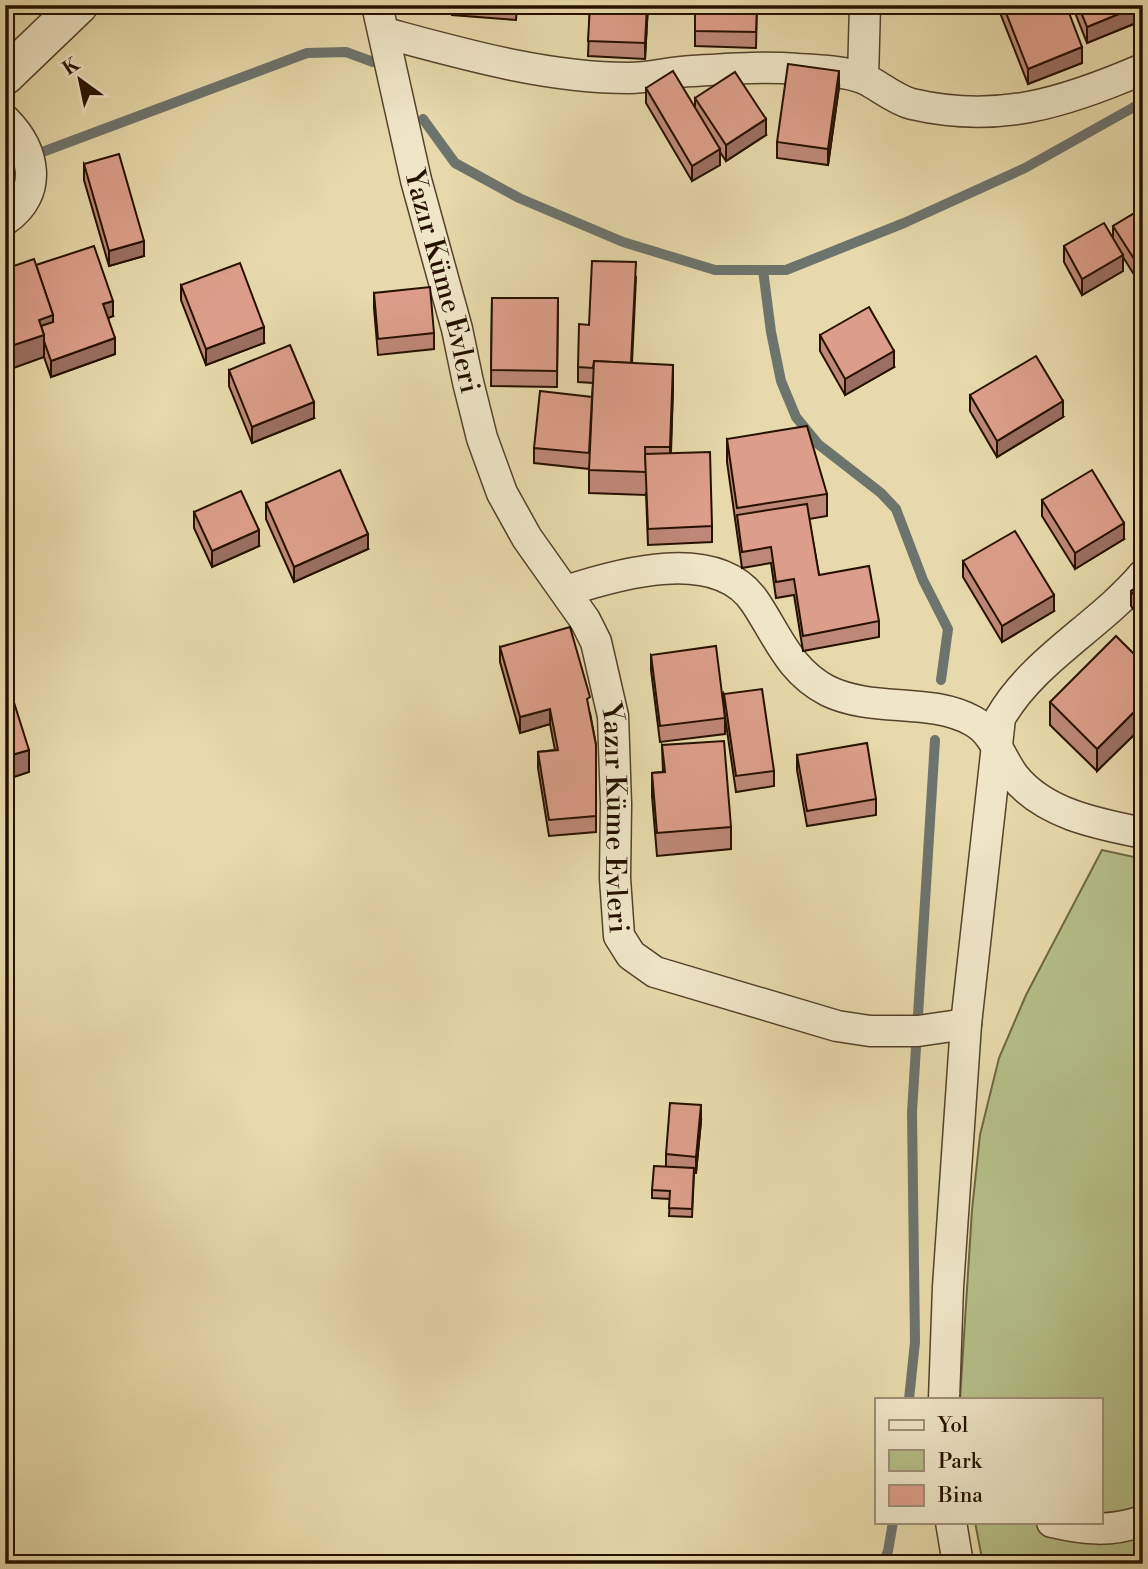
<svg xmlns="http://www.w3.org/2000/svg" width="1148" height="1569" viewBox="0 0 1148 1569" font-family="'Libre Bodoni',serif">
	<rect width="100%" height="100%" fill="#e7d9ab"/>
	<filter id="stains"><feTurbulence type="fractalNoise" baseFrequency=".00286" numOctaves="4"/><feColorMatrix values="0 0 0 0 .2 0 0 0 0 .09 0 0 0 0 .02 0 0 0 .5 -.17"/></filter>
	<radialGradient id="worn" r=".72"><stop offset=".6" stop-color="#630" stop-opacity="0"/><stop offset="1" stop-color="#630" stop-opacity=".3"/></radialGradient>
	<polygon fill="#b5bf89" stroke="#6e6844" stroke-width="2" points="1102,850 1143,859 1143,1564 983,1564 975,1522 1101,1522 1101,1399 960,1399 972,1210 980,1135 999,1058 1026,995"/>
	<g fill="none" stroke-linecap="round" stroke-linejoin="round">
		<g stroke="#6d746d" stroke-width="10">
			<polyline points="423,119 455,163 519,198 623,242 715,270 786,270 904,223 1025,168 1143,102"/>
			<polyline points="45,151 307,53 346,52 373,62"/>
			<polyline points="763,270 771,332 781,381 796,417 818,444 881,493 896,509 923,580 948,629 941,680"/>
			<polyline points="909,1399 915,1342 912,1112 935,740"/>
			<polyline points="883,1564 888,1551 893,1522"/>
		</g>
		<g stroke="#56422b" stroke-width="33">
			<g id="minor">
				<path id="s1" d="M377,5L416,180L457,329L468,382L482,438L502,493L527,538L585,620L596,642L613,716L616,804L615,878L619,936L631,955L655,972L837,1026L870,1031H918L966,1024"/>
				<path d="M385,33C463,54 546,78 629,78C650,78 670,72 692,71C726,69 763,66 798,69C818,70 846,71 865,79C881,87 896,100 912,104C998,124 1064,103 1143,69"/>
				<polyline points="863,78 865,5"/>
				<path d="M5,120C35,150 44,193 5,220"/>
				<path d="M566,591C618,574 717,545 755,602C778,636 789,671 828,691C874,713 929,697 973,721C994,732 1001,759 1014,776C1044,814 1098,824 1143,833"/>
				<path d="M944,1399L948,1287L966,1024L1000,718C1033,660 1100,626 1143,575"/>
				<polyline points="951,1522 958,1564"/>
				<path d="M1052,1522C1086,1530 1110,1532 1143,1521"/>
			</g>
		</g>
		<g stroke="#56422b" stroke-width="40">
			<polyline id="tertiary" points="5,76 79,5"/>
		</g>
		<use href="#minor" stroke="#efe6c8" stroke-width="30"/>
		<use href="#tertiary" stroke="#efe6c8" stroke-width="37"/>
	</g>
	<g fill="#bd8877" stroke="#261000" stroke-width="2">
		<polygon points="452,5 517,5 516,20 452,15"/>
		<polygon points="590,5 648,5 645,59 588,56"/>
		<polygon points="695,5 757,5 756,48 695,46"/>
		<polygon points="997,5 1071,5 1067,7 1082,63 1028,84"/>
		<polygon points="1072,5 1135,5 1136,23 1087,43"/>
		<polygon points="1136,5 1143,5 1143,17"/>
		<polygon points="839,87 828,165 777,158 777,142"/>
		<polygon points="646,88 695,108 695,98 766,135 726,161 720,152 720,165 692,181 646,103"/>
		<polygon points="84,164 144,256 109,266 84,180"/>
		<polygon points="1143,208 1143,289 1123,257 1123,271 1082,295 1064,262 1064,246 1113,239 1113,226"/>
		<polygon points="36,265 113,316 108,318 115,354 51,377 44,357"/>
		<polygon points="636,278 632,363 673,387 671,453 712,526 712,542 648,545 646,492 646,495 589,493 589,469 534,463 534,448 592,397 593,383 578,382 578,367 589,325"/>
		<polygon points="181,285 264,343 206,365 181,300"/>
		<polygon points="374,293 434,333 434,349 378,355 374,308"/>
		<polygon points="492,298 558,298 557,387 491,386"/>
		<polygon points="820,335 894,367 845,395 820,351"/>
		<polygon points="229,370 314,418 252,443 229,386"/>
		<polygon points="970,395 1063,417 997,457 970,411"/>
		<polygon points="727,439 827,494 827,516 809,519 819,575 879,621 879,637 803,651 794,595 776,598 771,563 742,568 727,462"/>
		<polygon points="1042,500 1124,539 1075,569 1042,516"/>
		<polygon points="266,503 368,549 294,582 266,519"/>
		<polygon points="194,512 259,546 212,567 194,528"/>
		<polygon points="963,561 1054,611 1002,642 963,577"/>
		<polygon points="1143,583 1143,623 1131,606 1131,591"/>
		<polygon points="500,647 590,713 596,745 596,832 549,836 538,768 538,752 555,750 550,724 520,733 500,662"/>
		<polygon points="651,655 725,718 725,734 660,742 651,670"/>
		<polygon points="1143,663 1143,726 1097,771 1050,725 1050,702"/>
		<polygon points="724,694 774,771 774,786 736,792 724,710"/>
		<polygon points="662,745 731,827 731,849 657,856 652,796 652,773 663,772"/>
		<polygon points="797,755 876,799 876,815 807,826 797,770"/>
		<polygon points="701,1121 696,1173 694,1173 692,1217 669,1216 670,1199 652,1198 652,1190 666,1166 666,1154"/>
	</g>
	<g fill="#9a6f61" stroke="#261000" stroke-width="2">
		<polygon points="647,5 648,5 645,59 645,43"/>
		<polygon points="1136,7 1136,23 1087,43 1087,27"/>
		<polygon points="1082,47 1082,63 1028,84 1028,69"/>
		<polygon points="839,71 839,87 828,165 828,149"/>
		<polygon points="766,119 766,135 726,161 726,145"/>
		<polygon points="720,149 720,165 692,181 692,166"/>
		<polygon points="144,241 144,256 109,266 109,251"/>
		<polygon points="1123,255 1123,271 1082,295 1082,279"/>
		<polygon points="113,301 113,316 103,320 103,304"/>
		<polygon points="53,315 53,338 44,341 44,357 5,371 5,348 39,320"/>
		<polygon points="264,327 264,343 206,365 206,349"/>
		<polygon points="115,338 115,354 51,377 51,361"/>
		<polygon points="894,351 894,367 845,395 845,379"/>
		<polygon points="673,365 673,387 670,470 670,447"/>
		<polygon points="1063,401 1063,417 997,457 997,441"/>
		<polygon points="314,402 314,418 252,443 252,427"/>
		<polygon points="1124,523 1124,539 1075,569 1075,553"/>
		<polygon points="259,530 259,546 212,567 212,551"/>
		<polygon points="368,534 368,549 294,582 294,567"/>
		<polygon points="1054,595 1054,611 1002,642 1002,626"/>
		<polygon points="1143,703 1143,726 1097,771 1097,749"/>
		<polygon points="550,709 550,724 520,733 520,717"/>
		<polygon points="29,750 29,772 5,780 5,757"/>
		<polygon points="701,1105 701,1121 696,1173 696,1157"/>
	</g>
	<g fill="#dc9e8a" stroke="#261000" stroke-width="2">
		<polygon points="590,5 647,5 645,43 588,41"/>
		<polygon points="695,5 757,5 756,32 695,31"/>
		<polygon points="1003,5 1066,5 1082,47 1028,69"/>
		<polygon points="1078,5 1135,5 1136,7 1087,27"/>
		<polygon points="788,64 839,71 828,149 777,142"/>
		<polygon points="673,71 720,149 692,166 646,88"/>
		<polygon points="735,72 766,119 726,145 695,98"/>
		<polygon points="119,154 144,241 109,251 84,164"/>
		<polygon points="1143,208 1143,273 1113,226"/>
		<polygon points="1104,223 1123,255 1082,279 1064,246"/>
		<polygon points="94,246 113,301 103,304 115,338 51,361 44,341 44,335 41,326 53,322 53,315 36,265"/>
		<polygon points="34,259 53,315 39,320 44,335 5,348 5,269"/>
		<polygon points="592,261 636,262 631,363 594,361 593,368 578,367 579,324 589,325"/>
		<polygon points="240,263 264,327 206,349 181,285"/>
		<polygon points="430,287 434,333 378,339 374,293"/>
		<polygon points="492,298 558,298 557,371 491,370"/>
		<polygon points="869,307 894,351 845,379 820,335"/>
		<polygon points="290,345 314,402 252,427 229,370"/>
		<polygon points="1036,356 1063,401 997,441 970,395"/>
		<polygon points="594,361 673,365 670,447 645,447 646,472 589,470"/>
		<polygon points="540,391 592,397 589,453 534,448"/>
		<polygon points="807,426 827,494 737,508 727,439"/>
		<polygon points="710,452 712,526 648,529 645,454"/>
		<polygon points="340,470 368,534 294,567 266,503"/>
		<polygon points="1092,470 1124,523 1075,553 1042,500"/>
		<polygon points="241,491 259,530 212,551 194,512"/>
		<polygon points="807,504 819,575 869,566 879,621 803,636 794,579 776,582 771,547 742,552 737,515"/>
		<polygon points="1015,531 1054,595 1002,626 963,561"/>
		<polygon points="1143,583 1143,607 1131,591"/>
		<polygon points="570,627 590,697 587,699 596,745 596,816 549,820 538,752 558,750 550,709 520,717 500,647"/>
		<polygon points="1116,636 1143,663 1143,703 1097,749 1050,702"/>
		<polygon points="716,646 725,718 660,726 651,655"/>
		<polygon points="5,674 29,750 5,757"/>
		<polygon points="762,689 774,771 736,776 724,694"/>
		<polygon points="724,741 731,827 657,833 652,773 665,772 662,745"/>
		<polygon points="867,743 876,799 807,811 797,755"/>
		<polygon points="670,1103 701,1105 696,1157 666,1154"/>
		<polygon points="654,1166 694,1168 692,1209 669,1208 670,1191 652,1190"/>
	</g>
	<g text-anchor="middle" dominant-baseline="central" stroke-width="5" stroke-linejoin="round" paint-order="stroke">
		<g font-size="28" fill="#261000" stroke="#efe6c8">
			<text stroke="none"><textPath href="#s1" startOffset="284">Yazır Küme Evleri</textPath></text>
			<text stroke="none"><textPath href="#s1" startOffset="859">Yazır Küme Evleri</textPath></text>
		</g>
	</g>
	<rect width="1148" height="1569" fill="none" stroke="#e7d9ab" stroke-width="28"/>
	<rect x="7" y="7" width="1134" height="1555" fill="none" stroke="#261000" stroke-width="3.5"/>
	<rect x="14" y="14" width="1120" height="1541" fill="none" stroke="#261000" stroke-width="2"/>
	<rect x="875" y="1398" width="228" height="126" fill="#efe6c8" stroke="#9f9078" stroke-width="2"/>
	<rect x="889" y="1420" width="35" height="10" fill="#efe6c8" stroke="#9f9078" stroke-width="2"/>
	<text x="938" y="1432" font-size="21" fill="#261000">Yol</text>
	<rect x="889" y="1450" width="35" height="21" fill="#b5bf89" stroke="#9f9078" stroke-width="2"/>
	<text x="938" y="1468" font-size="21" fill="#261000">Park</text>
	<rect x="889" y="1485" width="35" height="21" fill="#dc9e8a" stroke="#9f9078" stroke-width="2"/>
	<text x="938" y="1502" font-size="21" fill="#261000">Bina</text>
	<g transform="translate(80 80) rotate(327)" stroke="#efe6c8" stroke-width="5" paint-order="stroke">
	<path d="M0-5L12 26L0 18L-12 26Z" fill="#261000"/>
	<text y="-10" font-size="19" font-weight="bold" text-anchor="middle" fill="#261000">K</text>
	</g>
	<rect width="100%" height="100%" filter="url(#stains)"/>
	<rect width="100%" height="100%" fill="url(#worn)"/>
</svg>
